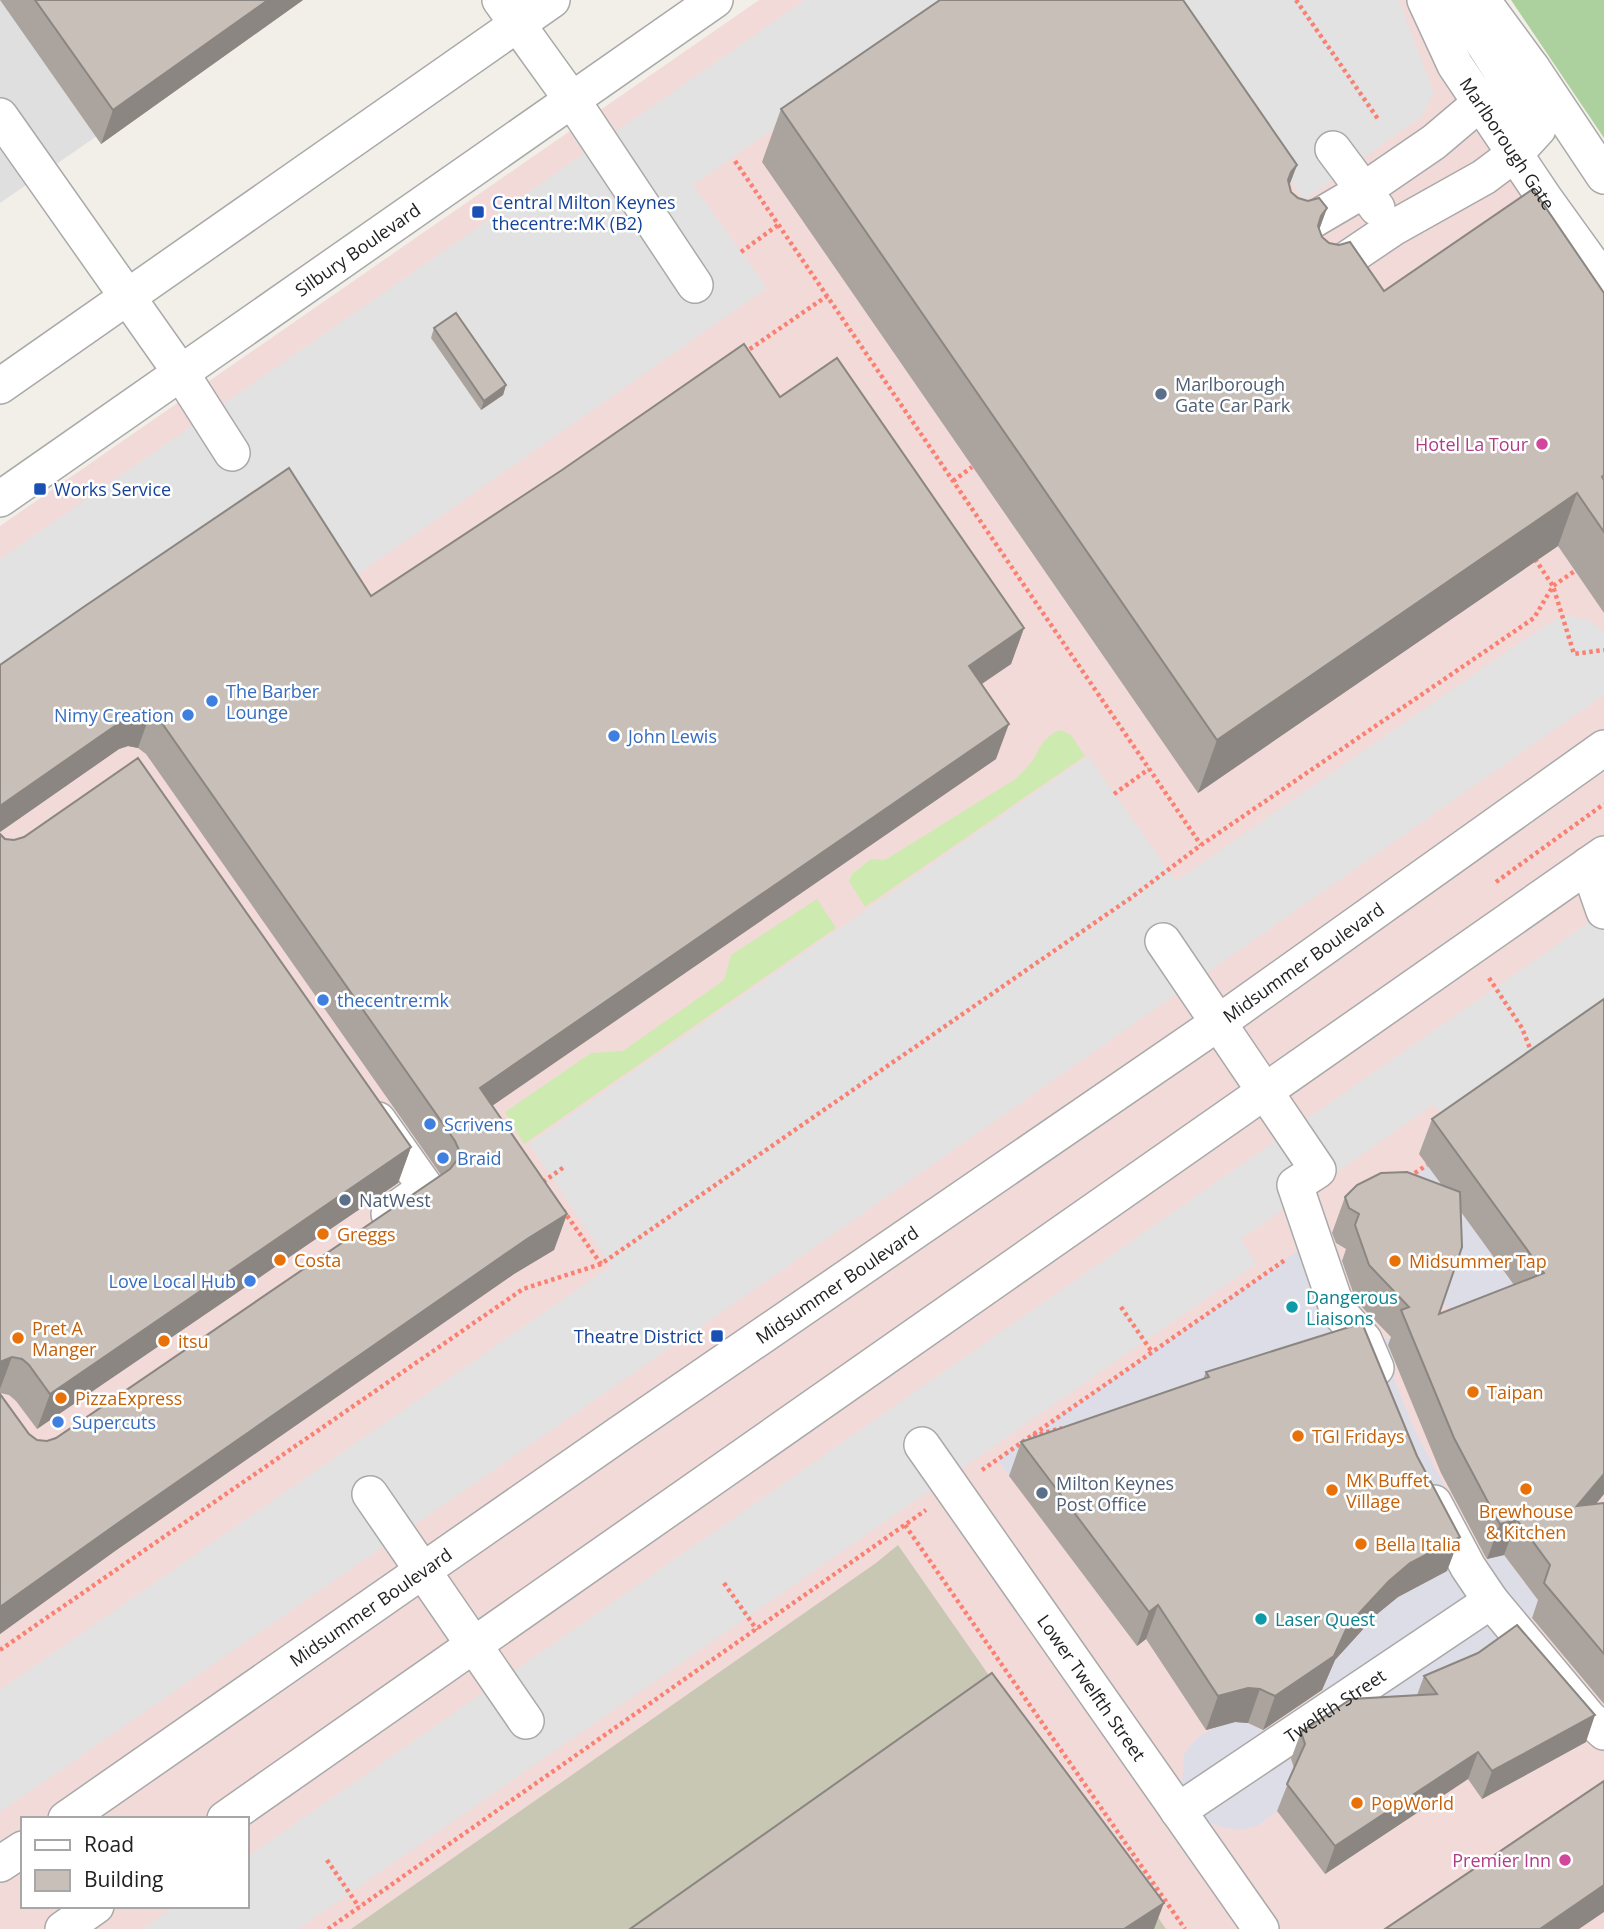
<svg xmlns="http://www.w3.org/2000/svg" width="1604" height="1929" viewBox="0 0 1604 1929" font-family="'Open Sans',sans-serif">
	<rect width="100%" height="100%" fill="#f2efe9"/>
	<polygon fill="#e0dfdf" points="0,0 294,0 0,203"/>
	<path fill="#f2dad9" fill-rule="evenodd" d="M759,0H1411L1444,77L1604,325V1929H0V526ZM23,1819H247V1906H23Z"/>
	<polygon fill="#c7c7b4" points="898,1545 1166,1929 351,1929 876,1563"/>
	<g fill="#cdebb0">
		<path d="M1060,730L1071,735L1085,756L865,907L849,881L852,874L871,859L885,860L1017,778C1022,772 1029,766 1033,760C1041,746 1043,737 1060,730Z"/>
		<polygon points="817,899 836,928 524,1144 505,1112 591,1053 623,1051 724,980 731,955"/>
	</g>
	<polygon fill="#add19e" points="1511,0 1604,0 1604,138"/>
	<g fill="#e2e2e2">
		<polygon points="805,0 957,0 693,185 767,288 354,577 284,471 0,667 0,559"/>
		<polygon points="1172,0 1399,0 1434,93 1421,117 1304,200"/>
		<polygon points="1565,615 1591,621 1604,633 1604,695 729,1307 0,1812 0,1690 611,1266 529,1144 1088,756 1176,881 1538,630"/>
		<polygon points="1604,912 1604,1003 1443,1117 1434,1104 1241,1239 1256,1264 298,1929 143,1929 175,1906 247,1906 247,1857"/>
	</g>
	<polygon fill="#dddde8" points="1427,1165 1518,1291 1432,1347 1388,1364 1415,1431 1484,1560 1504,1555 1529,1589 1539,1597 1530,1624 1604,1707 1604,1753 1590,1740 1485,1670 1286,1748 1295,1771 1277,1811 1257,1826 1238,1830 1221,1827 1208,1822 1188,1804 1182,1784 1184,1754 1197,1738 1216,1727 1235,1722 1248,1723 1267,1733 1320,1696 1333,1663 1377,1615 1398,1597 1453,1568 1179,1417 1009,1476 998,1459 1313,1240 1367,1346 1456,1314 1442,1303 1366,1206"/>
	<g fill="none" stroke-linecap="round" stroke-linejoin="round">
		<g stroke="#a9a9a9" stroke-width="38">
			<g id="minor">
				<polyline points="500,0 572,100 695,285"/>
				<path id="s1" d="M1425,0L1455,65L1545,199L1604,281"/>
				<polyline points="1482,0 1532,68 1604,176"/>
				<polyline points="0,116 181,373 232,453"/>
				<polyline points="1333,149 1377,208"/>
				<polyline points="1289,234 1364,190 1434,142 1480,103 1532,68"/>
				<polyline points="1319,278 1393,228 1484,177 1516,153 1538,129 1456,0"/>
				<polyline points="0,386 552,0"/>
				<path id="s2" d="M0,499L715,0"/>
				<polyline points="1588,865 1604,911"/>
				<polyline points="1163,941 1318,1170 1295,1185 1338,1311 1364,1340 1376,1368"/>
				<polyline points="378,1120 426,1188 389,1214"/>
				<path id="s3" d="M922,1445L1261,1929"/>
				<polyline points="370,1494 526,1721"/>
				<polyline points="1434,1503 1468,1567 1491,1601 1588,1717 1604,1732"/>
				<path id="s4" d="M1178,1811L1491,1601"/>
				<path id="s5" d="M66,1819L622,1432L1218,1023L1604,748"/>
				<polyline points="225,1819 1604,854"/>
				<polyline points="0,1864 23,1849"/>
				<polyline points="63,1929 96,1906"/>
			</g>
		</g>
		<g stroke="#fa8072" stroke-width="4.5" stroke-dasharray="3.5 3.5" stroke-linecap="butt">
			<polyline points="1296,0 1378,119"/>
			<polyline points="735,161 1201,845"/>
			<polyline points="741,252 778,225"/>
			<polyline points="744,353 827,296"/>
			<polyline points="953,481 972,467"/>
			<polyline points="1535,559 1553,586 1574,654 1604,650"/>
			<polyline points="1114,794 1149,769"/>
			<polyline points="1496,882 1604,804"/>
			<polyline points="1489,978 1522,1028 1533,1056"/>
			<polyline points="1409,1177 1427,1165"/>
			<polyline points="543,1182 564,1167"/>
			<polyline points="563,1210 601,1264"/>
			<polyline points="1121,1307 1152,1352"/>
			<polyline points="1033,1436 1062,1428"/>
			<polyline points="982,1470 1285,1260"/>
			<polyline points="905,1525 1185,1929"/>
			<polyline points="724,1583 757,1630"/>
			<polyline points="0,1650 523,1289 601,1264 1132,897 1201,845 1534,618 1553,586 1579,568"/>
			<polyline points="327,1860 359,1907"/>
			<polyline points="328,1929 926,1510"/>
		</g>
		<use href="#minor" stroke="#fff" stroke-width="35"/>
	</g>
	<g fill="#aba49e" fill-rule="evenodd">
		<polygon points="0,0 303,0 101,144"/>
		<polygon points="781,109 1297,165 1289,185 1291,192 1298,198 1327,208 1319,229 1322,237 1384,291 1604,293 1604,613 1558,546 1198,793 762,162"/>
		<polygon points="434,328 506,385 503,395 481,410 431,338"/>
		<polygon points="780,397 1024,628 1011,664 982,684 996,759 492,1106 567,1214 554,1250 514,1274 115,1551 0,1634 0,1394 29,1434 37,1440 47,1441 56,1438 441,1175 146,754 138,748 128,746 119,749 0,832 0,665 371,596"/>
		<polygon points="0,834 411,1147 398,1183 37,1429 16,1401 9,1395 0,1393"/>
		<path d="M1604,999V1494L1596,1504L1604,1503V1704L1532,1618L1538,1600L1504,1555L1487,1559L1485,1556L1441,1473L1388,1345L1391,1337L1356,1301L1342,1261L1346,1249L1336,1243L1332,1233L1345,1197L1441,1184L1419,1154L1432,1119ZM1461,1212L1514,1285L1439,1314Z"/>
		<polygon points="1206,1372 1447,1571 1398,1597 1376,1615 1335,1660 1322,1690 1263,1730 1248,1723 1235,1722 1206,1730 1146,1639 1137,1646 1009,1476 1021,1442 1203,1379"/>
		<polygon points="1424,1676 1586,1742 1482,1799 1468,1779 1325,1874 1277,1811 1294,1768 1291,1759 1301,1732 1417,1695"/>
	</g>
	<g fill="#8b8681">
		<polygon points="268,0 303,0 101,144 113,110"/>
		<polygon points="1297,165 1277,218 1291,172"/>
		<polygon points="1327,208 1308,261 1321,216"/>
		<polygon points="506,385 503,395 481,410 484,401"/>
		<polygon points="1577,493 1558,546 1198,793 1217,740"/>
		<polygon points="1024,628 1011,664 956,701 969,666"/>
		<polygon points="141,710 151,712 138,748 128,746 119,749 0,832 0,806 2,804 132,714"/>
		<polygon points="1009,724 996,759 467,1123 480,1088"/>
		<polygon points="411,1147 398,1183 37,1429 50,1394"/>
		<polygon points="567,1214 554,1250 514,1274 115,1551 0,1634 0,1607 128,1516 527,1239"/>
		<polygon points="12,1357 0,1389 0,1363 2,1361"/>
		<polygon points="1604,1474 1604,1494 1564,1542 1577,1506"/>
		<polygon points="1517,1520 1504,1555 1487,1559 1500,1524"/>
		<polygon points="1460,1537 1447,1571 1398,1597 1376,1615 1335,1660 1322,1690 1263,1730 1275,1696 1389,1581 1410,1563"/>
		<polygon points="1158,1605 1146,1639 1137,1646 1149,1612"/>
		<polygon points="1248,1688 1260,1689 1248,1723 1235,1722 1206,1730 1218,1696"/>
		<polygon points="1595,1715 1586,1742 1482,1799 1492,1771"/>
		<polygon points="1478,1752 1468,1779 1325,1874 1335,1846"/>
		<polygon points="1604,1885 1604,1912 1579,1929 1540,1929"/>
		<polygon points="1164,1903 1154,1929 1124,1929"/>
	</g>
	<g fill="#c7bfb8" stroke="#8b8681" stroke-width="2">
		<polygon points="35,0 268,0 113,110"/>
		<polygon points="940,0 1183,0 1297,165 1291,172 1288,180 1291,192 1298,198 1308,201 1319,198 1327,208 1321,216 1318,226 1322,237 1329,243 1339,245 1350,242 1384,291 1533,189 1604,293 1604,475 1602,477 1604,480 1604,532 1577,493 1217,740 781,109"/>
		<polygon points="456,313 506,385 484,401 434,328"/>
		<polygon points="744,344 780,397 837,358 1024,628 969,666 1009,724 480,1088 567,1214 527,1239 128,1516 0,1607 0,1394 29,1434 37,1440 47,1441 56,1438 450,1169 457,1160 459,1150 455,1141 159,719 151,712 141,710 132,714 0,806 0,665 85,606 289,468 371,596 562,470"/>
		<polygon points="138,758 411,1147 50,1394 29,1365 22,1359 12,1357 2,1361 0,1363 0,834 5,839 14,840 24,837"/>
		<polygon points="1604,999 1604,1474 1577,1506 1604,1503 1604,1654 1544,1583 1550,1565 1517,1520 1500,1524 1498,1521 1454,1438 1401,1310 1409,1307 1369,1265 1355,1225 1359,1214 1349,1208 1345,1197 1357,1185 1381,1173 1407,1172 1460,1192 1462,1247 1439,1314 1544,1273 1432,1119"/>
		<polygon points="1362,1323 1417,1456 1460,1537 1410,1563 1389,1581 1348,1625 1334,1656 1275,1696 1260,1689 1248,1688 1218,1696 1158,1605 1149,1612 1021,1442 1209,1377 1206,1372"/>
		<polygon points="1517,1625 1595,1715 1492,1771 1478,1752 1335,1846 1287,1784 1305,1744 1301,1732 1351,1699 1437,1694 1424,1676 1478,1653"/>
		<polygon points="992,1673 1164,1903 1124,1929 630,1929"/>
		<polygon points="1604,1781 1604,1885 1540,1929 1385,1929"/>
	</g>
	<g fill="#1a4fb4" stroke="#fff" stroke-width="2.5">
		<rect x="471" y="205" width="14" height="14" rx="3.5"/>
		<rect x="33" y="482" width="14" height="14" rx="3.5"/>
		<rect x="710" y="1329" width="14" height="14" rx="3.5"/>
	</g>
	<g fill="#5c6f8a" stroke="#fff" stroke-width="2.5">
		<circle cx="1161" cy="394" r="7"/>
		<circle cx="345" cy="1200" r="7"/>
		<circle cx="1042" cy="1493" r="7"/>
	</g>
	<g fill="#d1479c" stroke="#fff" stroke-width="2.5">
		<circle cx="1542" cy="444" r="7"/>
		<circle cx="1565" cy="1860" r="7"/>
	</g>
	<g fill="#3f7fe0" stroke="#fff" stroke-width="2.5">
		<circle cx="212" cy="701" r="7"/>
		<circle cx="188" cy="715" r="7"/>
		<circle cx="614" cy="736" r="7"/>
		<circle cx="323" cy="1000" r="7"/>
		<circle cx="430" cy="1124" r="7"/>
		<circle cx="443" cy="1158" r="7"/>
		<circle cx="250" cy="1281" r="7"/>
		<circle cx="58" cy="1422" r="7"/>
	</g>
	<g fill="#e8710a" stroke="#fff" stroke-width="2.5">
		<circle cx="323" cy="1234" r="7"/>
		<circle cx="280" cy="1260" r="7"/>
		<circle cx="1395" cy="1261" r="7"/>
		<circle cx="18" cy="1338" r="7"/>
		<circle cx="164" cy="1341" r="7"/>
		<circle cx="1473" cy="1392" r="7"/>
		<circle cx="61" cy="1398" r="7"/>
		<circle cx="1298" cy="1436" r="7"/>
		<circle cx="1526" cy="1489" r="7"/>
		<circle cx="1332" cy="1490" r="7"/>
		<circle cx="1361" cy="1544" r="7"/>
		<circle cx="1357" cy="1803" r="7"/>
	</g>
	<g fill="#0f9aa8" stroke="#fff" stroke-width="2.5">
		<circle cx="1292" cy="1307" r="7"/>
		<circle cx="1261" cy="1619" r="7"/>
	</g>
	<g text-anchor="middle" dominant-baseline="central" stroke-width="5" stroke-linejoin="round" paint-order="stroke">
		<g font-size="18" fill="#222" stroke="#fff">
			<text stroke="none"><textPath href="#s1" startOffset="166">Marlborough Gate</textPath></text>
			<text stroke="none"><textPath href="#s2" startOffset="436">Silbury Boulevard</textPath></text>
			<text stroke="none"><textPath href="#s5" startOffset="1505">Midsummer Boulevard</textPath></text>
			<text stroke="none"><textPath href="#s5" startOffset="938">Midsummer Boulevard</textPath></text>
			<text stroke="none"><textPath href="#s5" startOffset="371">Midsummer Boulevard</textPath></text>
			<text stroke="none"><textPath href="#s3" startOffset="296">Lower Twelfth Street</textPath></text>
			<text stroke="none"><textPath href="#s4" startOffset="189">Twelfth Street</textPath></text>
		</g>
		<g font-size="18" fill="#164399" stroke="#fff" text-anchor="start">
			<text x="492" y="202">Central Milton Keynes<tspan x="492" dy="21">thecentre:MK (B2)</tspan></text>
			<text x="54" y="489">Works Service</text>
			<text x="703" y="1336" text-anchor="end">Theatre District</text>
		</g>
		<g font-size="18" fill="#4e5e75" stroke="#fff" text-anchor="start">
			<text x="1175" y="384">Marlborough<tspan x="1175" dy="21">Gate Car Park</tspan></text>
			<text x="359" y="1200">NatWest</text>
			<text x="1056" y="1483">Milton Keynes<tspan x="1056" dy="21">Post Office</tspan></text>
		</g>
		<g font-size="18" fill="#b23c85" stroke="#fff" text-anchor="end">
			<text x="1528" y="444">Hotel La Tour</text>
			<text x="1551" y="1860">Premier Inn</text>
		</g>
		<g font-size="18" fill="#366cbe" stroke="#fff" text-anchor="start">
			<text x="226" y="691">The Barber<tspan x="226" dy="21">Lounge</tspan></text>
			<text x="174" y="715" text-anchor="end">Nimy Creation</text>
			<text x="628" y="736">John Lewis</text>
			<text x="337" y="1000">thecentre:mk</text>
			<text x="444" y="1124">Scrivens</text>
			<text x="457" y="1158">Braid</text>
			<text x="236" y="1281" text-anchor="end">Love Local Hub</text>
			<text x="72" y="1422">Supercuts</text>
		</g>
		<g font-size="18" fill="#c56008" stroke="#fff" text-anchor="start">
			<text x="337" y="1234">Greggs</text>
			<text x="294" y="1260">Costa</text>
			<text x="1409" y="1261">Midsummer Tap</text>
			<text x="32" y="1328">Pret A<tspan x="32" dy="21">Manger</tspan></text>
			<text x="178" y="1341">itsu</text>
			<text x="1487" y="1392">Taipan</text>
			<text x="75" y="1398">PizzaExpress</text>
			<text x="1312" y="1436">TGI Fridays</text>
			<text x="1346" y="1480">MK Buffet<tspan x="1346" dy="21">Village</tspan></text>
			<text x="1526" y="1511" text-anchor="middle">Brewhouse<tspan x="1526" dy="21">&amp; Kitchen</tspan></text>
			<text x="1375" y="1544">Bella Italia</text>
			<text x="1371" y="1803">PopWorld</text>
		</g>
		<g font-size="18" fill="#0d838f" stroke="#fff" text-anchor="start">
			<text x="1306" y="1297">Dangerous<tspan x="1306" dy="21">Liaisons</tspan></text>
			<text x="1275" y="1619">Laser Quest</text>
		</g>
	</g>
	<rect x="21" y="1817" width="228" height="91" fill="#ffffff" stroke="#a7a7a7" stroke-width="2"/>
	<rect x="35" y="1840" width="35" height="10" fill="#ffffff" stroke="#a7a7a7" stroke-width="2"/>
	<text x="84" y="1852" font-size="21" fill="#222222">Road</text>
	<rect x="35" y="1870" width="35" height="21" fill="#c7bfb8" stroke="#a7a7a7" stroke-width="2"/>
	<text x="84" y="1887" font-size="21" fill="#222222">Building</text>
</svg>
